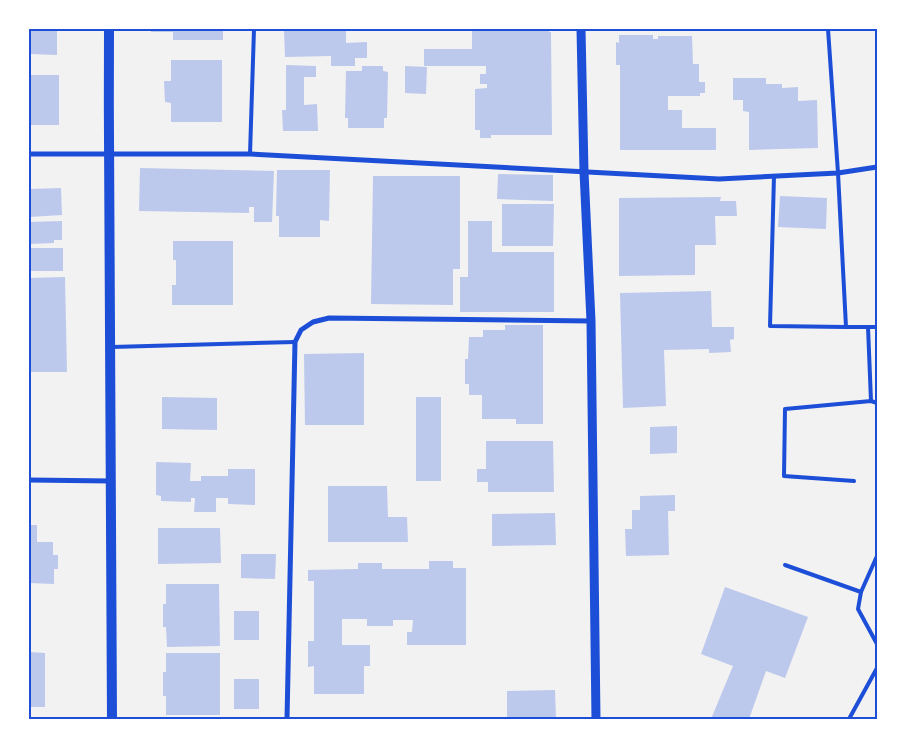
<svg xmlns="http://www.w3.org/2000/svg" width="906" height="748" viewBox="0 0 906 748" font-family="Jost,sans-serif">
	<rect width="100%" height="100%" fill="#f2f2f2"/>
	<g fill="#bdc9ec">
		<polygon points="29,29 57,29 57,55 29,54"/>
		<polygon points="151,29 223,29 223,40 173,40 173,32 151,32"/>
		<polygon points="472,29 549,29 549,32 551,32 552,135 491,135 491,138 480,138 480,130 475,130 475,89 487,88 487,84 480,84 480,74 486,74 486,66 424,66 424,49 472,49"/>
		<polygon points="346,30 346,43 367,42 367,58 355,58 355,66 331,66 331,56 285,57 284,31"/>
		<polygon points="619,35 653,35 653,39 658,39 658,36 692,36 693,64 699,64 699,82 705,82 705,93 700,93 700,96 668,96 668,110 682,110 682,128 716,128 716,150 620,150 620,65 616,65 616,42 619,43"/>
		<polygon points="171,60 222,60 222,122 171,122 171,103 165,102 164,81 171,81"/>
		<polygon points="286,65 316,66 316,77 304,77 304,105 317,104 318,131 283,131 282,110 286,110"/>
		<polygon points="362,66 383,66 383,71 388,72 387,118 384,118 384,128 348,128 348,118 345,118 346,71 362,71"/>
		<polygon points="405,66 427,67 426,94 405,93"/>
		<rect x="29" y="75" width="30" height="50"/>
		<polygon points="733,78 766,78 766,84 782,84 782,88 798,87 798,101 817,100 818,148 749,150 749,112 743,111 743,100 733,100"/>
		<polygon points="140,168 274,171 272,222 254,222 254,207 249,207 249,213 139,211"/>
		<polygon points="277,170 330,170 329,221 320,220 320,237 279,237 279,216 276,216"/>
		<polygon points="498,174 553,175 553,201 497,199"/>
		<polygon points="373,176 460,176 460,269 453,269 453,305 371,304"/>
		<polygon points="61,188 62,215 29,217 29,189"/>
		<polygon points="780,196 827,198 826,229 778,227"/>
		<polygon points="721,197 720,201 736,201 737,216 715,216 716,245 695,245 695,275 619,276 619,198"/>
		<polygon points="502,204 554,204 553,246 502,246"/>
		<polygon points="62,221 62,240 54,240 54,243 29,244 29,222"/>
		<polygon points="468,221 492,221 492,252 554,252 554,312 460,312 460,277 468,277"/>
		<polygon points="173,241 233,241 233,305 172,305 172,285 176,285 176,260 173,260"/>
		<rect x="29" y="248" width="34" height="23"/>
		<polygon points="65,277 67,372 29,372 29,278"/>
		<polygon points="711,291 712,327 734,327 734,339 730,340 731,352 709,353 709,349 664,350 666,406 623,408 620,293"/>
		<polygon points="505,325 543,325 543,424 516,424 516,419 482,419 482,395 469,395 469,384 465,384 465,359 468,359 469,337 483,337 483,330 505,330"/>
		<polygon points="364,353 364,425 305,425 304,354"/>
		<polygon points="162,397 217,398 217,430 162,429"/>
		<rect x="416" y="397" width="25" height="84"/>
		<polygon points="677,426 677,453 650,454 650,427"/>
		<polygon points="486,441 553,441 554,492 488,492 488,482 477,482 477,469 486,469"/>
		<polygon points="156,462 191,463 190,481 201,481 201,476 228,476 228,469 255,469 255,505 228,504 228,498 216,498 216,512 194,512 195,498 191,498 191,502 161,501 161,496 156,495"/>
		<polygon points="328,486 387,486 388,517 407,517 408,542 328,542"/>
		<polygon points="675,495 675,511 668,511 669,555 626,556 625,529 632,529 632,510 640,510 640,496"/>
		<polygon points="555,513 556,545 492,546 492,514"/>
		<polygon points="29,525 37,525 37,542 53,542 53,555 58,555 58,569 54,569 54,584 29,583"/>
		<polygon points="158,528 220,528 221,563 158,564"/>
		<polygon points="241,554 276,554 275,579 241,578"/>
		<polygon points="429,561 453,561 453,568 466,568 466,645 407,645 407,632 412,632 413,620 393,620 393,626 367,626 367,619 342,619 342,645 370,645 370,666 364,666 364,694 314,694 314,666 308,667 308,641 314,641 314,581 308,581 308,570 358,569 358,563 382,563 382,569 429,569"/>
		<polygon points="166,584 219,584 220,646 167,647 166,627 163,627 163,604 166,604"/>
		<polygon points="725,587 808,617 785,678 766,671 749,719 711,719 733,666 701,654"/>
		<rect x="234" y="611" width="25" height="29"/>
		<polygon points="29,652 45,653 45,707 29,707"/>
		<polygon points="166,653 220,653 220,715 166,715 166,696 163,696 163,672 166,672"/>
		<rect x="234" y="679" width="25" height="30"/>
		<polygon points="555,690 556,719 507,719 507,691"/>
	</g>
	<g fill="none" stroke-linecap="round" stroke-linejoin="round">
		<g stroke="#1d4ed8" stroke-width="4">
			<polyline points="828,29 838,173 846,327 877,327"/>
			<polyline points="250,154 254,29"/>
			<polyline points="774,176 770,326 846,327"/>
			<polyline points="868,327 871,401"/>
			<polyline points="112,347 295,342"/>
			<polyline points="854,481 784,476 785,409 871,401 877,403"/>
			<polyline points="877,556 861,592 858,609 877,644"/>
			<polyline points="785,565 861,592"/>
			<polyline points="849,719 877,668"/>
		</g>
		<g stroke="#1d4ed8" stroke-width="5">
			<polyline points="29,154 250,154 719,179 838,173 877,167"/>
			<polyline points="29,480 111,481"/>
			<polyline points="287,719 295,342 301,330 313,322 329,318 591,321"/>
		</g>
		<polyline stroke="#1d4ed8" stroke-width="9" points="581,29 584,172 591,321 596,719"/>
		<path stroke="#1d4ed8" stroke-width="10" d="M109,29C108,259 112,489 112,719"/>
	</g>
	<rect width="906" height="748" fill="none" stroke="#ffffff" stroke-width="60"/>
	<rect x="30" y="30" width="846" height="688" fill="none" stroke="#1d4ed8" stroke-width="2"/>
</svg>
